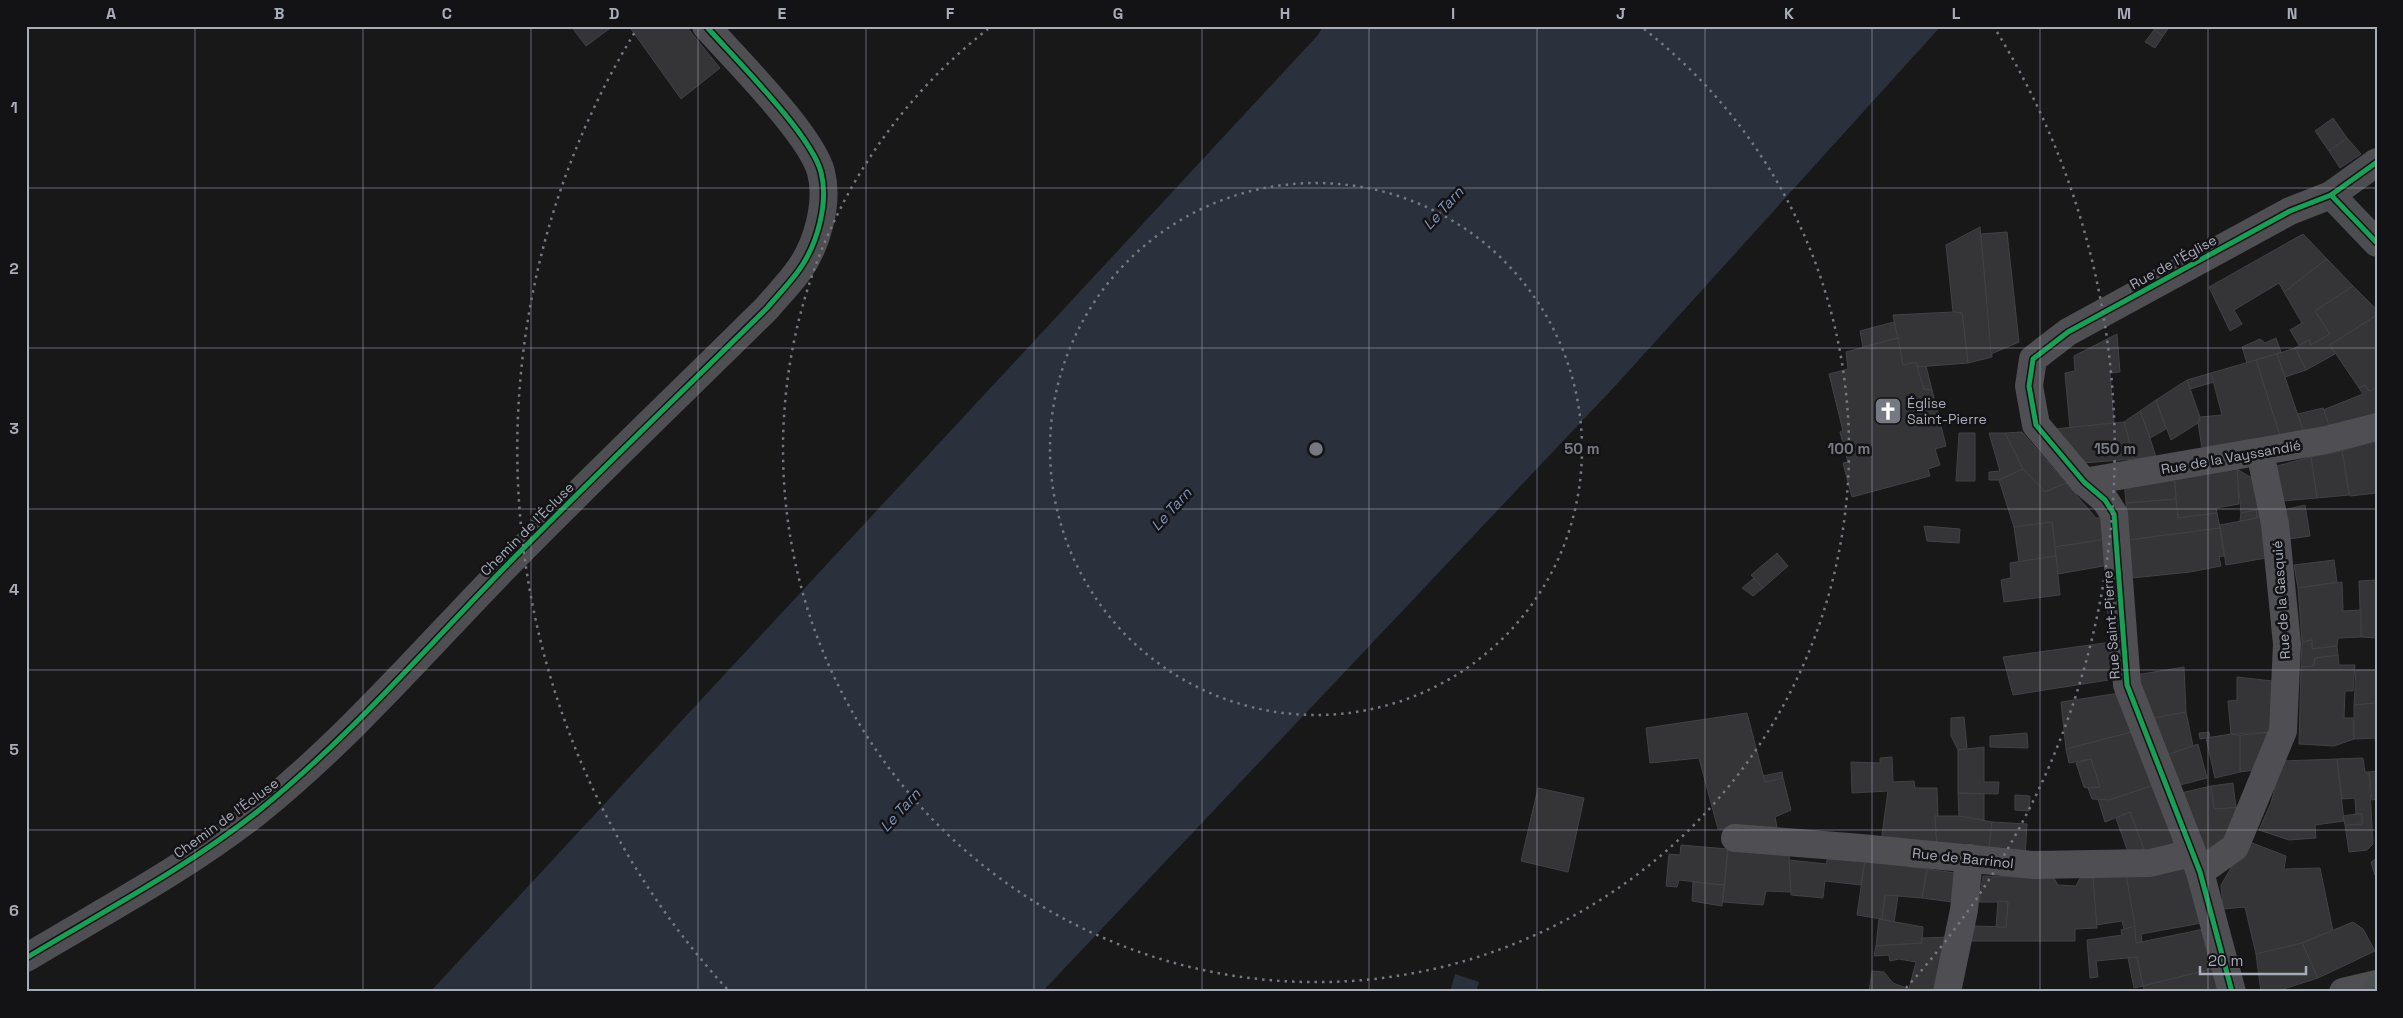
<svg xmlns="http://www.w3.org/2000/svg" width="2403" height="1018" viewBox="0 0 2403 1018" font-family="'Space Grotesk',sans-serif">
	<rect width="100%" height="100%" fill="#181819"/>
	<g fill="#2b313c">
		<polygon points="1323,26 1941,26 1617,384 1042,992 430,992 1318,35"/>
		<polygon points="1455,974 1479,982 1476,992 1450,992"/>
	</g>
	<g fill="#353537" stroke="#414245">
		<polygon points="571,26 613,26 586,46"/>
		<polygon points="629,26 686,26 720,68 681,99"/>
		<polygon points="2155,26 2164,26 2168,29 2163,36 2154,30"/>
		<polygon points="2154,30 2163,36 2155,48 2145,42"/>
		<polygon points="2333,118 2347,138 2329,151 2315,131"/>
		<polygon points="2347,138 2361,154 2340,168 2329,151"/>
		<polygon points="1980,227 1992,357 1968,363 1962,313 1953,312 1946,245"/>
		<polygon points="2007,232 2019,342 1991,354 1981,234"/>
		<polygon points="2303,234 2327,259 2284,292 2279,283 2234,310 2242,324 2230,331 2209,287"/>
		<polygon points="2327,259 2353,286 2315,311 2330,334 2311,345 2309,340 2299,345 2290,330 2302,323 2284,292"/>
		<polygon points="2353,286 2377,310 2377,315 2330,345 2335,354 2306,370 2295,348 2309,340 2311,345 2330,334 2315,311"/>
		<polygon points="1953,312 1962,313 1968,363 1917,367 1916,362 1903,365 1893,315"/>
		<polygon points="2377,315 2377,388 2369,391 2365,385 2359,388 2330,345"/>
		<polygon points="1894,322 1898,338 1863,347 1860,331"/>
		<polygon points="2117,334 2120,372 2110,373 2114,423 2070,428 2065,373 2075,371 2074,356"/>
		<polygon points="1898,338 1903,365 1916,362 1924,389 1932,390 1946,446 1935,449 1940,465 1928,469 1930,476 1852,497 1843,463 1848,462 1840,432 1843,431 1829,374 1848,369 1846,352"/>
		<polygon points="2276,338 2281,352 2247,363 2242,347 2260,339 2265,343"/>
		<polygon points="2295,348 2306,370 2285,377 2277,354"/>
		<polygon points="2277,354 2303,430 2280,436 2256,360"/>
		<polygon points="2256,360 2280,436 2203,454 2198,423 2200,417 2222,415 2211,373"/>
		<polygon points="1926,366 1932,390 1924,389 1917,367"/>
		<polygon points="2211,373 2214,382 2190,389 2187,380"/>
		<polygon points="2187,380 2200,417 2198,423 2171,440 2156,400"/>
		<polygon points="2365,385 2369,391 2377,388 2377,418 2332,434 2323,410 2363,394 2359,388"/>
		<polygon points="2156,400 2166,429 2150,438 2140,411"/>
		<polygon points="2323,408 2332,434 2303,430 2298,414"/>
		<polygon points="2140,411 2150,438 2156,457 2134,459 2124,422"/>
		<polygon points="2124,422 2134,459 2083,463 2055,429"/>
		<polygon points="2022,432 2066,483 2045,492 2023,469 2005,433"/>
		<polygon points="1959,433 1975,433 1975,481 1956,481"/>
		<polygon points="1989,433 2005,433 2023,469 1999,480 1989,480 1989,472 2000,471"/>
		<polygon points="2377,440 2377,493 2350,496 2342,451"/>
		<polygon points="2342,451 2349,495 2317,498 2311,457"/>
		<polygon points="2311,457 2317,498 2282,501 2277,466"/>
		<polygon points="2023,469 2045,492 2066,483 2096,518 2104,518 2106,539 2055,547 2052,522 2014,527 1999,480"/>
		<polygon points="2237,469 2239,504 2216,508 2217,513 2178,518 2174,474"/>
		<polygon points="2237,469 2260,483 2263,508 2241,513"/>
		<polygon points="2174,474 2176,499 2126,503 2124,480"/>
		<polygon points="2176,499 2178,518 2217,513 2220,528 2129,540 2126,503"/>
		<polygon points="2305,505 2310,536 2289,539 2284,510"/>
		<polygon points="2263,508 2272,557 2226,565 2220,525 2257,518 2256,510"/>
		<polygon points="2256,510 2257,518 2240,521 2241,513"/>
		<polygon points="2052,522 2056,556 2019,562 2014,527"/>
		<polygon points="1924,526 1960,529 1959,543 1927,541"/>
		<polygon points="2220,528 2224,556 2219,557 2221,566 2190,572 2132,578 2129,540"/>
		<polygon points="2106,539 2109,565 2058,574 2055,547"/>
		<polygon points="1777,553 1788,566 1763,588 1751,575"/>
		<polygon points="2056,556 2060,595 2004,602 2001,580 2011,578 2010,563"/>
		<polygon points="2334,560 2337,582 2298,588 2294,565"/>
		<polygon points="1754,578 1763,588 1753,596 1742,588"/>
		<polygon points="2377,580 2377,638 2361,637 2359,581"/>
		<polygon points="2342,582 2343,611 2361,610 2361,637 2338,638 2337,646 2312,649 2312,640 2302,642 2298,588"/>
		<polygon points="2312,640 2312,649 2337,646 2338,655 2315,658 2314,666 2301,667 2302,642"/>
		<polygon points="2112,642 2115,679 2013,695 2003,657"/>
		<polygon points="2338,655 2339,665 2355,665 2353,691 2345,691 2344,718 2353,718 2354,739 2334,746 2299,744 2301,667 2314,666 2315,658"/>
		<polygon points="2184,667 2186,712 2149,719 2136,675"/>
		<polygon points="2356,670 2377,670 2377,703 2354,705"/>
		<polygon points="2237,677 2281,682 2276,732 2231,734 2228,701 2237,700"/>
		<polygon points="2120,693 2132,732 2066,749 2061,702"/>
		<polygon points="2377,703 2377,738 2354,739 2354,705"/>
		<polygon points="2186,712 2193,746 2164,756 2149,719"/>
		<polygon points="1747,713 1765,782 1783,778 1791,810 1775,817 1777,827 1718,829 1699,758 1650,763 1646,728"/>
		<polygon points="1964,717 1967,748 1958,750 1951,736 1951,718"/>
		<polygon points="2132,732 2154,785 2109,800 2092,799 2088,788 2100,787 2091,759 2069,763 2066,749"/>
		<polygon points="2209,732 2210,737 2200,739 2199,733"/>
		<polygon points="2276,732 2262,769 2240,772 2240,735"/>
		<polygon points="2027,733 2028,748 1990,747 1990,736"/>
		<polygon points="2231,734 2240,735 2240,772 2215,778 2206,738"/>
		<polygon points="2198,744 2207,778 2176,786 2164,756"/>
		<polygon points="1984,747 1984,782 1999,782 1998,794 1958,793 1958,750"/>
		<polygon points="1892,757 1893,782 1914,781 1915,788 1937,788 1938,816 1935,816 1937,849 1881,842 1888,791 1852,793 1851,762 1880,763 1880,758"/>
		<polygon points="2363,758 2365,772 2369,772 2373,844 2367,850 2349,852 2345,825 2362,824 2362,814 2356,814 2355,798 2342,799 2337,759"/>
		<polygon points="2091,759 2100,787 2088,788 2084,787 2076,763"/>
		<polygon points="2337,759 2344,821 2315,825 2316,838 2289,840 2259,830 2271,803 2282,761"/>
		<polygon points="2377,771 2377,799 2372,800 2369,772"/>
		<polygon points="1782,772 1783,778 1765,782 1763,776"/>
		<polygon points="2233,783 2236,808 2214,809 2211,786"/>
		<polygon points="2154,785 2183,852 2147,857 2130,812 2105,822 2098,799 2109,800"/>
		<polygon points="2211,786 2214,809 2246,807 2224,854 2203,856 2181,793"/>
		<polygon points="1538,788 1584,798 1568,872 1521,861"/>
		<polygon points="1958,793 1984,794 1984,820 1959,816"/>
		<polygon points="2015,795 2030,796 2029,811 2015,810"/>
		<polygon points="2130,812 2147,857 2130,858 2116,818"/>
		<polygon points="2356,814 2362,814 2362,824 2345,825 2343,816"/>
		<polygon points="1935,816 1959,816 1992,822 1988,855 1937,849"/>
		<polygon points="1992,822 2027,824 2025,857 1988,855"/>
		<polygon points="2247,841 2286,856 2284,869 2320,868 2333,931 2302,943 2256,954 2245,907 2223,909 2221,885"/>
		<polygon points="1681,845 1728,849 1724,885 1679,880 1677,887 1666,886 1669,854 1680,855"/>
		<polygon points="1728,849 1789,854 1791,892 1766,891 1763,905 1723,902"/>
		<polygon points="1828,857 1865,860 1861,885 1825,881 1823,898 1791,895 1789,860 1826,864"/>
		<polygon points="2377,858 2377,874 2375,875 2371,862"/>
		<polygon points="1865,860 1927,869 1922,898 1885,895 1882,919 1857,915"/>
		<polygon points="2188,867 2207,922 2141,934 2142,941 2136,943 2126,875"/>
		<polygon points="1927,869 1955,873 1960,903 1922,898"/>
		<polygon points="2126,875 2135,926 2124,929 2122,921 2096,925 2093,878"/>
		<polygon points="1983,876 2054,878 2058,885 2076,886 2080,878 2093,878 2097,928 2075,929 2075,941 1971,941 1975,926 2006,927 2008,902 1979,902"/>
		<polygon points="1693,882 1724,885 1722,906 1692,901"/>
		<polygon points="1885,895 1898,896 1894,922 1882,919"/>
		<polygon points="1998,901 2008,902 2006,927 1996,927"/>
		<polygon points="1879,919 1923,927 1922,943 1876,946"/>
		<polygon points="2353,922 2363,929 2375,951 2318,978 2302,943"/>
		<polygon points="2135,926 2136,943 2209,928 2220,967 2143,986 2137,957 2096,961 2098,977 2090,978 2087,940 2122,935 2121,930"/>
		<polygon points="1953,937 1938,992 1869,992 1872,971 1884,972 1893,983 1909,989 1916,962 1899,959 1890,961 1889,955 1874,956 1876,946 1922,943 1922,938"/>
		<polygon points="2302,943 2318,978 2274,992 2261,992 2256,954"/>
		<polygon points="2137,957 2143,986 2134,988 2128,958"/>
		<polygon points="2220,967 2224,986 2209,992 2145,992 2143,986"/>
	</g>
	<g fill="none" stroke-linecap="round" stroke-linejoin="round">
		<g stroke="#4e4e53" stroke-width="28">
			<polyline points="2084,482 2326,440 2377,427"/>
			<polyline points="1735,838 1861,848 2034,865 2150,863 2192,853"/>
			<polyline points="2200,872 2235,847 2283,731 2287,644 2275,524 2260,452"/>
			<path d="M26,958C104,911 186,868 257,812C348,739 424,650 505,567C591,479 680,394 767,308C777,296 789,284 799,270C817,245 829,203 821,172C811,134 734,58 706,26"/>
			<polyline points="1947,992 1964,910 1969,858"/>
			<polyline points="2232,992 2200,872 2127,685 2114,514 2105,500 2084,482 2036,425 2029,386 2033,359 2068,332 2290,211 2331,195"/>
			<polyline points="2343,992 2377,984"/>
		</g>
		<g stroke="#4c4d51" stroke-width="28">
			<polyline points="2377,162 2331,195 2377,243"/>
			<polyline points="2375,992 2377,990"/>
		</g>
		<g stroke="#131215" stroke-width="8">
			<g id="cycleway">
				<polyline points="2331,195 2377,243"/>
				<path d="M26,958C104,911 186,868 257,812C348,739 424,650 505,567C591,479 680,394 767,308C777,296 789,284 799,270C817,245 829,203 821,172C811,134 734,58 706,26"/>
				<polyline points="2232,992 2200,872 2127,685 2114,514 2105,500 2084,482 2036,425 2029,386 2033,359 2068,332 2290,211 2331,195 2377,162"/>
			</g>
		</g>
		<use href="#cycleway" stroke="#1a9f57" stroke-width="5"/>
	</g>
	<path fill="none" stroke="#a9acba" stroke-width="1" stroke-opacity="0.55" d="M195,26V992M363,26V992M531,26V992M698,26V992M866,26V992M1034,26V992M1202,26V992M1369,26V992M1537,26V992M1705,26V992M1872,26V992M2040,26V992M2208,26V992M26,188H2377M26,348H2377M26,509H2377M26,670H2377M26,830H2377"/>
	<g fill="none" stroke="#767882" stroke-width="2.5" stroke-dasharray="2.5 5">
		<circle cx="1316" cy="449" r="266"/>
		<path d="M1644 29A533 533 0 1 1 988 29"/>
		<path d="M727 989A799 799 0 0 1 635 32M1997 32A799 799 0 0 1 1905 989"/>
	</g>
	<defs>
		<g id="church-square" transform="scale(1.4375)"><rect x="-9" y="-9" width="18" height="18" rx="4" fill="#767882" stroke="#131215"/><path d="M-1.2-6h2.4v3.5h3.3v2.4h-3.3V6h-2.4V-.1h-3.3v-2.4h3.3Z" fill="#fff"/></g>
	</defs>
	<g fill-rule="evenodd">
		<use href="#church-square" x="1888" y="411"/>
	</g>
	<g text-anchor="middle" dominant-baseline="central" stroke-width="5" stroke-linejoin="round" paint-order="stroke">
		<g font-size="14" fill="#a9acba" stroke="#131215">
			<text transform="translate(2173 262) rotate(-29)">Rue de l'Église</text>
			<text transform="translate(2231 457) rotate(-10)">Rue de la Vayssandié</text>
			<text transform="translate(527 529) rotate(-45)">Chemin de l'Écluse</text>
			<text transform="translate(2281 600) rotate(-94)">Rue de la Gasquié</text>
			<text transform="translate(2111 625) rotate(-94)">Rue Saint-Pierre</text>
			<text transform="translate(226 818) rotate(-36)">Chemin de l'Écluse</text>
			<text transform="translate(1963 858) rotate(6)">Rue de Barrinol</text>
		</g>
		<g font-size="14" fill="#a9acba" stroke="#131215" text-anchor="start">
			<text x="1907" y="403">Église<tspan x="1907" dy="16">Saint-Pierre</tspan></text>
		</g>
		<g font-size="15" font-style="italic" fill="#7e93b7" stroke="#131215">
			<text transform="translate(1443 208) rotate(-48)">Le Tarn</text>
			<text transform="translate(1171 509) rotate(-48)">Le Tarn</text>
			<text transform="translate(900 810) rotate(-48)">Le Tarn</text>
		</g>
	</g>
	<circle cx="1316" cy="449" r="8" fill="#767882" stroke="#131215" stroke-width="2.5"/>
	<g font-size="15" text-anchor="middle" font-weight="bold" fill="#767882" stroke="#131215" stroke-width="5" stroke-linejoin="round" paint-order="stroke">
		<text x="1582" y="454">50 m</text>
		<text x="1849" y="454">100 m</text>
		<text x="2115" y="454">150 m</text>
	</g>
	<rect width="2403" height="1018" fill="none" stroke="#131215" stroke-width="55"/>
	<path d="M2200 966v8h106v-8" fill="none" stroke="#a9acba" stroke-width="2.5"/>
	<text x="2208" y="966" font-size="15" fill="#a9acba" stroke="#131215" stroke-width="4" paint-order="stroke">20 m</text>
	<rect x="28" y="28" width="2348" height="962" fill="none" stroke="#a9acba" stroke-width="2"/>
	<g font-size="16" text-anchor="middle" font-weight="bold" fill="#a9acba">
		<text x="111" y="19">A</text>
		<text x="279" y="19">B</text>
		<text x="447" y="19">C</text>
		<text x="614" y="19">D</text>
		<text x="782" y="19">E</text>
		<text x="950" y="19">F</text>
		<text x="1118" y="19">G</text>
		<text x="1285" y="19">H</text>
		<text x="1453" y="19">I</text>
		<text x="1621" y="19">J</text>
		<text x="1789" y="19">K</text>
		<text x="1956" y="19">L</text>
		<text x="2124" y="19">M</text>
		<text x="2292" y="19">N</text>
		<text x="14" y="113">1</text>
		<text x="14" y="274">2</text>
		<text x="14" y="434">3</text>
		<text x="14" y="595">4</text>
		<text x="14" y="755">5</text>
		<text x="14" y="916">6</text>
	</g>
</svg>
